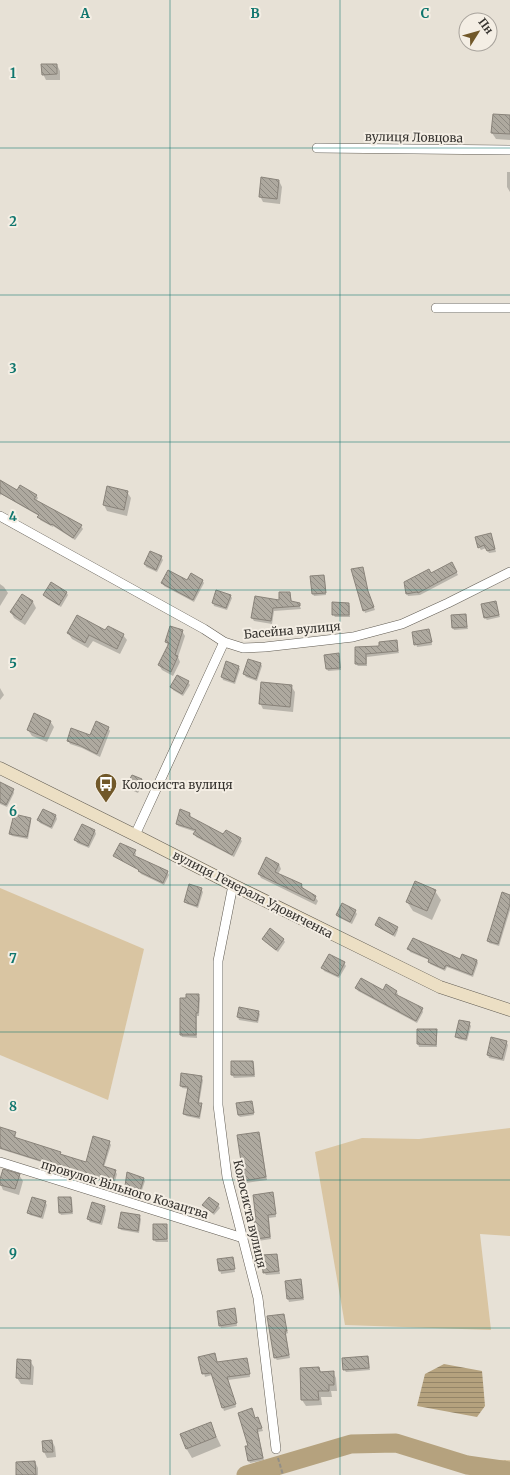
<svg xmlns="http://www.w3.org/2000/svg" width="510" height="1475" viewBox="0 0 510 1475" font-family="Merriweather,serif">
	<defs>
		<pattern id="forest-crowns" width="20" height="18" patternUnits="userSpaceOnUse"><rect width="20" height="18" fill="#d9c5a2"/><path d="M2 6a3 3 0 1 1 6 0M12 15a3 3 0 1 1 6 0" fill="none" stroke="#b1a184"/></pattern>
		<pattern id="water-rules" width="6" height="5" patternUnits="userSpaceOnUse"><rect width="6" height="5" fill="#b5a27e"/><path d="M0 2.5h6" fill="none" stroke="#948568"/></pattern>
		<pattern id="building-back-hatch" width="6" height="6" patternUnits="userSpaceOnUse"><rect width="6" height="6" fill="#aea99f"/><path d="M-1 5l2 2M0 0l6 6M5-1l2 2" fill="none" stroke="#8e8a82"/></pattern>
	</defs>
	<rect width="100%" height="100%" fill="#e7e1d6"/>
	<polygon fill="url(#forest-crowns)" points="484,1460 510,1460 510,1475 475,1475"/>
	<g fill="#d9c5a2">
		<polygon points="0,888 144,949 108,1100 0,1055"/>
		<polygon points="510,1128 510,1236 480,1234 491,1330 345,1325 315,1152 362,1138 419,1139"/>
	</g>
	<polygon fill="url(#water-rules)" points="444,1364 482,1371 485,1406 477,1417 417,1406 425,1374"/>
	<g fill="#0003">
		<polygon points="57,65 60,71 60,80 46,80 43,74"/>
		<polygon points="510,116 510,140 496,139 492,133"/>
		<polygon points="507,172 510,172 510,192 507,187"/>
		<polygon points="279,181 282,187 280,204 263,202 260,196"/>
		<polygon points="0,482 17,491 36,495 38,498 36,501 81,526 83,529 75,540 53,526 53,527 40,520 39,516 1,494 0,496"/>
		<polygon points="127,492 131,498 127,516 107,511 104,505"/>
		<polygon points="492,537 496,552 489,553 486,548 481,550 479,547"/>
		<polygon points="161,557 163,560 157,572 146,567 145,564"/>
		<polygon points="451,563 458,575 420,595 408,596 407,594 430,574"/>
		<polygon points="362,568 369,595 375,610 365,613 364,610"/>
		<polygon points="324,576 325,578 326,595 314,596 313,594"/>
		<polygon points="202,580 204,583 194,602 164,586 163,583"/>
		<polygon points="0,584 4,587 8,593 0,606"/>
		<polygon points="66,592 68,595 61,607 46,598 44,595"/>
		<polygon points="290,593 292,602 299,604 301,609 274,611 272,624 254,621 252,618 256,597 280,601"/>
		<polygon points="22,595 33,602 36,608 25,625 14,618 11,612"/>
		<polygon points="230,595 232,598 227,610 214,606 213,603"/>
		<polygon points="495,602 500,617 487,620 485,618"/>
		<polygon points="348,604 350,606 350,617 335,617 333,614"/>
		<polygon points="465,615 468,629 454,630 453,628"/>
		<polygon points="429,630 432,645 417,647 413,632"/>
		<polygon points="182,631 185,636 178,657 180,662 173,676 162,670 159,665 168,646 166,642"/>
		<polygon points="68,633 123,635 127,640 120,654 93,641 88,648 72,639"/>
		<polygon points="396,641 399,653 367,657 367,666 358,666 356,664 356,648 380,647"/>
		<polygon points="338,654 340,657 341,670 328,671 327,669"/>
		<polygon points="226,663 238,666 240,669 235,684 223,680 222,677"/>
		<polygon points="261,664 262,666 257,681 246,677 244,674"/>
		<polygon points="188,682 190,685 183,696 173,690 171,687"/>
		<polygon points="291,686 295,692 293,712 263,709 260,703"/>
		<polygon points="0,688 4,695 0,700"/>
		<polygon points="50,721 54,727 47,742 32,736 28,730"/>
		<polygon points="108,728 110,731 100,757 82,748 70,744 68,740 91,736"/>
		<polygon points="141,780 143,783 138,793 129,789 127,786"/>
		<polygon points="0,783 13,790 14,793 7,807 0,804"/>
		<polygon points="190,813 191,816 190,818 224,836 240,839 242,841 234,857 196,837 195,834 196,832 178,826 177,823"/>
		<polygon points="56,816 57,819 52,829 40,823 38,820"/>
		<polygon points="30,819 31,822 28,839 12,836 10,834"/>
		<polygon points="95,831 96,834 89,848 77,843 76,840"/>
		<polygon points="135,851 136,854 135,857 167,872 169,875 164,885 141,874 139,871 115,859 143,873 144,871 114,856"/>
		<polygon points="279,864 281,869 278,874 302,885 304,889 315,897 318,901 316,905 261,878 259,874"/>
		<polygon points="201,889 203,892 198,908 187,904 185,902"/>
		<polygon points="435,891 441,900 432,920 413,911 407,902"/>
		<polygon points="510,896 510,910 499,946 489,943 488,941"/>
		<polygon points="342,904 355,911 357,914 352,924 338,917 337,915"/>
		<polygon points="376,925 397,927 398,930 395,937 378,927"/>
		<polygon points="263,939 283,939 285,942 278,952 265,942"/>
		<polygon points="409,949 460,960 477,960 478,963 473,977 447,967 445,971 430,964 429,960 410,952"/>
		<polygon points="344,963 346,966 339,978 324,971 323,968"/>
		<polygon points="356,988 396,991 398,994 397,996 422,1009 423,1012 417,1023 358,991"/>
		<polygon points="198,995 200,998 199,1016 197,1016 197,1038 182,1037 181,1035"/>
		<polygon points="258,1012 260,1014 258,1023 239,1020 238,1017"/>
		<polygon points="469,1023 471,1026 467,1041 458,1039 456,1036"/>
		<polygon points="418,1030 436,1030 437,1033 437,1047 419,1047 418,1044"/>
		<polygon points="506,1042 508,1045 504,1061 489,1058 488,1055"/>
		<polygon points="232,1062 253,1062 254,1064 255,1077 234,1078 232,1075"/>
		<polygon points="201,1077 203,1080 199,1104 202,1107 200,1119 186,1116 184,1114 189,1089 182,1088 181,1085"/>
		<polygon points="251,1102 254,1115 240,1117 238,1115"/>
		<polygon points="0,1128 15,1133 16,1136 15,1139 60,1153 62,1156 86,1163 109,1142 111,1145 104,1167 115,1171 117,1174 114,1185 0,1149"/>
		<polygon points="260,1135 267,1180 246,1183 245,1180"/>
		<polygon points="19,1175 23,1181 19,1195 3,1190 0,1183"/>
		<polygon points="143,1178 145,1181 141,1193 128,1189 126,1186"/>
		<polygon points="272,1193 274,1196 276,1217 269,1218 271,1239 258,1241 257,1238 257,1220"/>
		<polygon points="71,1198 72,1200 73,1214 61,1215 60,1213"/>
		<polygon points="45,1202 47,1205 43,1219 30,1215 28,1213"/>
		<polygon points="93,1204 105,1207 106,1210 102,1225 90,1222 88,1219"/>
		<polygon points="204,1205 218,1205 220,1208 214,1215"/>
		<polygon points="139,1216 141,1219 139,1233 121,1230 119,1227"/>
		<polygon points="166,1225 167,1227 168,1242 156,1242 154,1240"/>
		<polygon points="277,1255 278,1258 280,1274 266,1275 264,1272"/>
		<polygon points="232,1258 235,1272 221,1274 218,1260"/>
		<polygon points="301,1280 302,1283 304,1300 289,1302 288,1299"/>
		<polygon points="234,1310 237,1326 221,1328 220,1325"/>
		<polygon points="283,1315 288,1333 286,1334 290,1358 277,1360 275,1358"/>
		<polygon points="215,1354 218,1363 247,1359 248,1362 250,1377 228,1380 236,1407 224,1411 212,1375 205,1377 200,1357"/>
		<polygon points="368,1357 369,1360 370,1370 346,1372 344,1369"/>
		<polygon points="30,1361 34,1367 33,1385 21,1384 17,1378"/>
		<polygon points="319,1368 322,1373 333,1372 336,1378 337,1391 331,1391 332,1397 321,1397 322,1405 306,1406 302,1400 301,1369"/>
		<polygon points="258,1418 263,1431 258,1432 264,1460 250,1463 249,1461 249,1446 255,1419"/>
		<polygon points="210,1423 221,1446 192,1458 186,1448"/>
		<polygon points="52,1441 55,1447 56,1457 47,1458 44,1452"/>
		<polygon points="35,1462 38,1468 38,1475 17,1475"/>
	</g>
	<g fill="none" stroke-linecap="round" stroke-linejoin="round">
		<polyline stroke="#b5a27e" stroke-width="19" points="246,1475 351,1444 396,1443 467,1465 510,1471"/>
	</g>
	<g fill="url(#building-back-hatch)" stroke="#89837a">
		<polygon points="41,64 57,64 57,74 42,75"/>
		<polygon points="493,114 510,115 510,134 491,133"/>
		<polygon points="261,177 279,180 277,199 259,197"/>
		<polygon points="0,480 17,490 20,485 37,495 34,499 82,525 73,538 52,524 51,525 37,517 39,515 0,493"/>
		<polygon points="107,486 128,491 124,510 103,505"/>
		<polygon points="491,533 495,549 487,551 484,545 478,548 475,537"/>
		<polygon points="150,551 162,556 156,570 144,564"/>
		<polygon points="452,562 457,572 418,593 417,592 406,594 404,582 429,569 431,573"/>
		<polygon points="363,567 368,591 374,607 363,611 351,569"/>
		<polygon points="168,570 187,580 191,573 203,580 193,600 161,583"/>
		<polygon points="324,575 326,593 312,594 310,576"/>
		<polygon points="51,582 67,592 59,605 43,595"/>
		<polygon points="216,590 231,595 226,608 212,603"/>
		<polygon points="279,592 290,592 291,601 300,603 300,606 273,608 271,621 251,618 255,596 279,600"/>
		<polygon points="22,594 33,601 21,620 10,612"/>
		<polygon points="496,601 499,615 484,618 481,604"/>
		<polygon points="332,602 349,603 349,615 332,615"/>
		<polygon points="466,614 467,627 452,628 451,615"/>
		<polygon points="77,615 105,630 108,626 124,634 117,649 89,635 85,643 67,633"/>
		<polygon points="170,626 183,630 175,655 178,656 171,672 158,665 169,643 165,642"/>
		<polygon points="429,629 432,642 414,645 412,632"/>
		<polygon points="397,640 398,651 366,654 366,664 355,664 355,647 379,646 379,642"/>
		<polygon points="339,653 340,668 326,669 324,655"/>
		<polygon points="248,659 261,663 256,679 243,674"/>
		<polygon points="226,661 239,666 234,682 221,677"/>
		<polygon points="177,675 189,681 182,694 170,687"/>
		<polygon points="261,682 292,685 290,707 259,704"/>
		<polygon points="34,713 51,721 44,737 27,730"/>
		<polygon points="96,721 109,727 97,754 79,745 67,741 71,728 90,735"/>
		<polygon points="132,775 142,779 137,791 126,786"/>
		<polygon points="0,782 14,789 6,805 0,802"/>
		<polygon points="43,809 56,815 51,827 37,820"/>
		<polygon points="180,809 190,813 189,816 223,834 226,830 241,838 232,855 193,834 196,830 176,824"/>
		<polygon points="14,814 31,818 27,837 9,834"/>
		<polygon points="82,824 95,830 88,846 74,840"/>
		<polygon points="120,843 136,850 133,855 168,871 163,883 138,871 139,870 113,856"/>
		<polygon points="266,857 279,864 275,872 302,884 301,887 316,896 314,901 258,874"/>
		<polygon points="415,881 436,890 427,911 406,902"/>
		<polygon points="189,884 202,888 197,906 184,902"/>
		<polygon points="502,892 510,895 510,904 498,944 487,941"/>
		<polygon points="342,903 356,910 350,922 336,915"/>
		<polygon points="379,917 398,927 393,935 375,925"/>
		<polygon points="270,928 284,939 276,950 262,939"/>
		<polygon points="413,938 460,959 462,954 477,960 472,975 446,965 444,969 428,962 429,959 407,949"/>
		<polygon points="329,954 345,962 338,976 321,968"/>
		<polygon points="361,978 383,990 386,984 397,991 395,994 423,1008 416,1021 355,988"/>
		<polygon points="186,994 199,994 198,1013 196,1013 196,1035 180,1035 180,998 186,998"/>
		<polygon points="239,1007 259,1011 257,1021 237,1017"/>
		<polygon points="459,1020 470,1022 466,1039 455,1037"/>
		<polygon points="417,1029 437,1029 436,1045 417,1044"/>
		<polygon points="491,1037 507,1041 502,1059 487,1055"/>
		<polygon points="231,1061 253,1061 254,1075 231,1075"/>
		<polygon points="181,1073 202,1076 198,1103 202,1103 199,1117 183,1114 188,1087 180,1086"/>
		<polygon points="252,1101 254,1113 238,1115 236,1103"/>
		<polygon points="0,1127 16,1132 14,1137 61,1152 60,1154 86,1162 93,1136 110,1141 103,1166 116,1170 112,1183 0,1148"/>
		<polygon points="259,1132 266,1177 244,1181 237,1135"/>
		<polygon points="3,1169 20,1174 15,1189 0,1185 0,1179"/>
		<polygon points="127,1172 144,1178 140,1191 125,1186"/>
		<polygon points="273,1192 276,1214 268,1215 270,1237 256,1239 254,1219 256,1219 253,1195"/>
		<polygon points="32,1197 46,1201 41,1217 27,1213"/>
		<polygon points="58,1197 71,1197 72,1212 59,1213"/>
		<polygon points="209,1197 219,1204 213,1213 202,1205"/>
		<polygon points="92,1202 105,1206 100,1223 87,1219"/>
		<polygon points="121,1212 140,1215 138,1231 118,1228"/>
		<polygon points="153,1224 167,1224 167,1239 153,1240"/>
		<polygon points="277,1254 279,1271 263,1273 262,1255"/>
		<polygon points="233,1257 235,1269 219,1271 217,1259"/>
		<polygon points="301,1279 303,1298 287,1299 285,1281"/>
		<polygon points="235,1308 237,1323 219,1326 217,1311"/>
		<polygon points="284,1314 287,1331 285,1331 289,1355 274,1358 267,1316"/>
		<polygon points="215,1353 217,1362 247,1358 250,1374 227,1377 236,1404 222,1408 211,1373 202,1374 198,1357"/>
		<polygon points="368,1356 369,1368 343,1370 342,1358"/>
		<polygon points="17,1359 31,1360 30,1379 16,1378"/>
		<polygon points="319,1367 320,1372 334,1371 334,1385 329,1385 329,1391 318,1391 319,1400 301,1400 300,1368"/>
		<polygon points="252,1408 255,1418 258,1417 262,1428 257,1429 263,1458 248,1461 245,1446 248,1446 238,1413"/>
		<polygon points="211,1422 216,1437 186,1449 180,1434"/>
		<polygon points="52,1440 53,1452 43,1452 42,1441"/>
		<polygon points="35,1461 36,1475 16,1475 16,1462"/>
	</g>
	<g fill="none" stroke-linecap="round" stroke-linejoin="round">
		<g stroke="#615c53" stroke-width="10">
			<g id="minor">
				<polyline points="317,148 510,150"/>
				<polyline points="436,308 510,308"/>
				<polyline points="0,516 204,629 224,642 243,648 265,647 353,637 402,624 448,603 510,572"/>
				<polyline points="135,835 224,642"/>
				<polyline points="233,885 218,961 218,1105 227,1177 258,1298 276,1449"/>
				<polyline points="0,1162 243,1238"/>
			</g>
		</g>
		<g stroke="#615c53" stroke-width="13">
			<polyline id="secondary" points="0,768 135,835 233,885 440,987 510,1010"/>
		</g>
		<polyline stroke="#938f87" stroke-width="2" stroke-dasharray="4 2" stroke-linecap="butt" points="278,1458 283,1475"/>
		<use href="#minor" stroke="#fff" stroke-width="9"/>
		<use href="#secondary" stroke="#ecdfc4" stroke-width="12"/>
	</g>
	<path fill="none" stroke="#0f766e" stroke-width="1" stroke-opacity="0.55" d="M170,0V1475M340,0V1475M0,148H510M0,295H510M0,442H510M0,590H510M0,738H510M0,885H510M0,1032H510M0,1180H510M0,1328H510"/>
	<defs>
		<g id="bus-pin" transform="scale(1.15)"><path d="M0 17L-7.5 6A9.5 9.5 0 1 1 7.5 6Z" fill="#715829" stroke="#f4eee4"/><path d="M-5-6H5V4H4V6H2V4H-2V6H-4V4H-5ZM-3.5-4V0h7V-4ZM-3.5 1.2v1.5H-2V1.2ZM2 1.2v1.5H3.5V1.2Z" fill="#fff"/></g>
	</defs>
	<g fill-rule="evenodd">
		<use href="#bus-pin" x="106" y="784"/>
	</g>
	<g text-anchor="middle" dominant-baseline="central" stroke-width="4" stroke-linejoin="round" paint-order="stroke">
		<g font-size="12" fill="#36332f" stroke="#f4eee4">
			<text transform="translate(414 137) rotate(1)">вулиця Ловцова</text>
			<text transform="translate(292 630) rotate(-5)">Басейна вулиця</text>
			<text transform="translate(253 894) rotate(27)">вулиця Генерала Удовиченка</text>
			<text transform="translate(125 1189) rotate(17)">провулок Вільного Козацтва</text>
			<text transform="translate(250 1214) rotate(77)">Колосиста вулиця</text>
		</g>
		<g font-size="12" fill="#36332f" stroke="#f4eee4" text-anchor="start">
			<text x="122" y="784">Колосиста вулиця</text>
		</g>
	</g>
	<g font-size="13" text-anchor="middle" font-weight="bold" fill="#0f766e" stroke="#f4eee4" stroke-width="4" stroke-linejoin="round" paint-order="stroke">
		<text x="85" y="18">A</text>
		<text x="255" y="18">B</text>
		<text x="425" y="18">C</text>
		<text x="13" y="78">1</text>
		<text x="13" y="226">2</text>
		<text x="13" y="373">3</text>
		<text x="13" y="521">4</text>
		<text x="13" y="668">5</text>
		<text x="13" y="816">6</text>
		<text x="13" y="963">7</text>
		<text x="13" y="1111">8</text>
		<text x="13" y="1258">9</text>
	</g>
	<g transform="translate(478 32) rotate(53)"><circle r="19" fill="#f4eee4" stroke="#a8a39c"/>
	<path d="M0-3L7 15L0 10L-7 15Z" fill="#715829"/>
	<text y="-6" font-size="11" font-weight="bold" text-anchor="middle" fill="#36332f">Пн</text>
	</g>
</svg>
